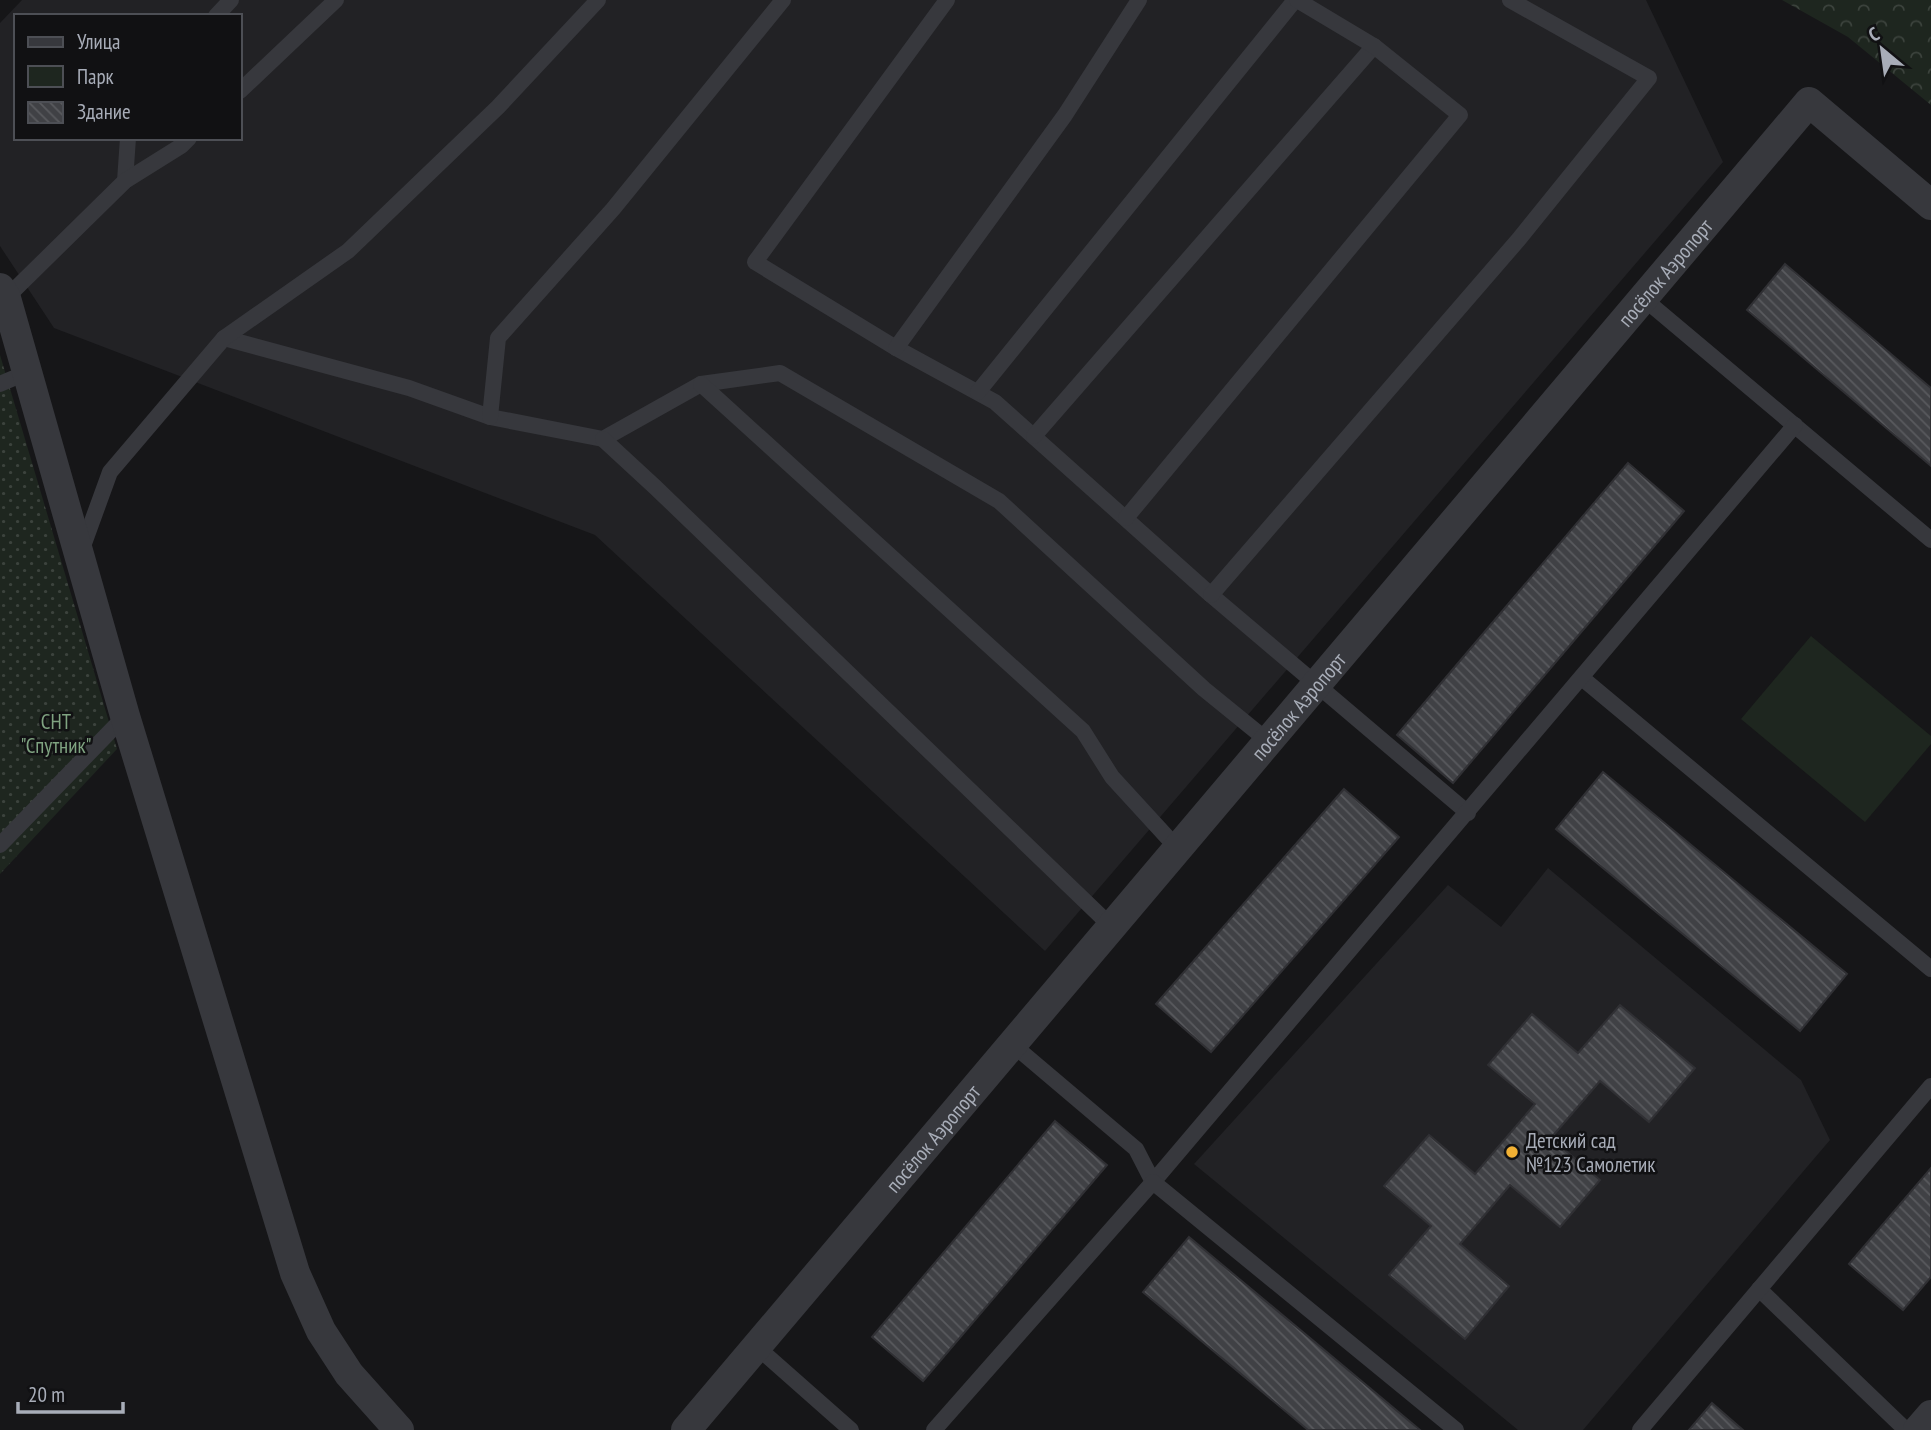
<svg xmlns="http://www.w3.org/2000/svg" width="1931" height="1430" viewBox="0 0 1931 1430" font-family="'PT Sans Narrow',sans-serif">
	<defs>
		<pattern id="green-dots" width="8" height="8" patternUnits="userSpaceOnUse" patternTransform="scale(1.75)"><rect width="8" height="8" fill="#1e261f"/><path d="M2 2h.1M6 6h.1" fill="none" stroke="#3c433d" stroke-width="1.8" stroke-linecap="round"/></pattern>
		<pattern id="forest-crowns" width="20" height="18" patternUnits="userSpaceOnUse" patternTransform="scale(1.75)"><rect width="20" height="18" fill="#1e261f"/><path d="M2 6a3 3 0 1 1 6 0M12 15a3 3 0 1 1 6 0" fill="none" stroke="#3c433d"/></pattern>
		<pattern id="building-back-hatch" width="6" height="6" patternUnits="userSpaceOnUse" patternTransform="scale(1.75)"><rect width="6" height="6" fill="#404145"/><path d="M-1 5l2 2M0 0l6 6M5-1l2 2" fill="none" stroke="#595a5e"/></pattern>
	</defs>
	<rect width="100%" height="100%" fill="#161618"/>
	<g fill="#222225" fill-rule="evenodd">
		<path d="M22,0H1646L1723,162L1045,951L595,535L54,328L0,246V23ZM16,16H240V138H16Z"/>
		<polygon points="1548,868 1801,1080 1830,1140 1583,1430 1518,1430 1194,1164 1448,885 1501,927"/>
	</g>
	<polygon fill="url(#green-dots)" points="0,355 117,749 0,874"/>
	<polygon fill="url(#forest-crowns)" points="1782,0 1931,0 1931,105 1848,37"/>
	<polygon fill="#1e261f" points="1811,636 1931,736 1931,744 1865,822 1741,719"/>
	<g fill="url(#building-back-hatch)" stroke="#303034" stroke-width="2">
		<polygon points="1785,264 1931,388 1931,466 1747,310"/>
		<polygon points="1628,463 1684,511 1453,783 1397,735"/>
		<polygon points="1603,772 1847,974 1800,1031 1556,829"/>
		<polygon points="1344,789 1399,837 1211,1052 1156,1004"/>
		<polygon points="1620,1005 1695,1068 1649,1122 1600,1081 1551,1138 1600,1180 1560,1227 1510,1185 1460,1244 1509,1286 1465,1339 1389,1275 1431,1226 1384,1186 1429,1135 1475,1174 1535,1104 1488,1065 1532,1014 1578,1053"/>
		<polygon points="1055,1121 1107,1165 923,1381 872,1337"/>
		<polygon points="1931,1168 1931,1277 1903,1310 1849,1264"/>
		<polygon points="1189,1237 1420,1430 1308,1430 1143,1292"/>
		<polygon points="1712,1403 1743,1430 1689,1430"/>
	</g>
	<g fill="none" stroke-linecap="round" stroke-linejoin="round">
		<g stroke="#37383d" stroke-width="16">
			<polyline points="947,0 755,262 896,348 995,402 1211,595 1468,813"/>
			<polyline points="216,16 231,0"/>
			<polyline points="240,91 336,0"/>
			<polyline points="125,181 128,138"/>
			<polyline points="6,298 125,181 181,146 189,138"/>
			<polyline points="1643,298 1931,540"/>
			<polyline points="224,338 409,388 490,417 603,439 701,384 780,373 999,501 1204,689 1268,741"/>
			<polyline points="896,348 1065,115 1139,0"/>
			<polyline points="0,384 28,372"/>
			<polyline points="701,384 1083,731 1112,777 1178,849"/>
			<polyline points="978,392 1295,0"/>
			<polyline points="490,417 498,338 613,209 783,0"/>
			<polyline points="1034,436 1374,46"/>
			<polyline points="603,439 655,487 1112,927"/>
			<polyline points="1126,518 1460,115 1374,46 1297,0"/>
			<polyline points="82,549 110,472 224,338 348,251 498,107 598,0"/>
			<polyline points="1211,595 1519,239 1649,78 1510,0"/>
			<polyline points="1582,678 1931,969"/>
			<polyline points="0,845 125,716"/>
			<polyline points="1012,1044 1136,1149 1153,1182 1795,425"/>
			<polyline points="1759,1289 1906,1430"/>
			<polyline points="757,1347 851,1430"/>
			<polyline points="934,1430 1153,1182 1456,1430"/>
			<polyline points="1640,1430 1931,1086"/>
		</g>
		<g stroke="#37383d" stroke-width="30">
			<polyline points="0,288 6,298 125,716 295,1273 321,1331 349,1374 399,1430"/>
			<path id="s1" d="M686,1430L1809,102L1931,205"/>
			<polyline points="1918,1430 1931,1415"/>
		</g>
	</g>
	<circle fill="#f2b134" stroke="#111113" stroke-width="2.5" cx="1512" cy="1152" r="7"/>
	<g text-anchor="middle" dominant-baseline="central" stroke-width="5" stroke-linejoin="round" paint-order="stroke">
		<g font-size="21" fill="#a8adb8" stroke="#111113">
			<text stroke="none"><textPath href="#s1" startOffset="1516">посёлок Аэропорт</textPath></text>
			<text stroke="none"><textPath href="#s1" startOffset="948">посёлок Аэропорт</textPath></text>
			<text stroke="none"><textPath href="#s1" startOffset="382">посёлок Аэропорт</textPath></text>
		</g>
		<g font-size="21" fill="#7fa381" stroke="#111113">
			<text x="56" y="721">СНТ<tspan x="56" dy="24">"Спутник"</tspan></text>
		</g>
		<g font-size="21" fill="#a8adb8" stroke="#111113" text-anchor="start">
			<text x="1526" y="1140">Детский сад<tspan x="1526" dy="24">№123 Самолетик</tspan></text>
		</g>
	</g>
	<rect x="14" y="14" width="228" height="126" fill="#111113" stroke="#4d4f55" stroke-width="2"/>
	<rect x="28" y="37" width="35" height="10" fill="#37383d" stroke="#4d4f55" stroke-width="2"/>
	<text x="77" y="49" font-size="21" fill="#a8adb8">Улица</text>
	<rect x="28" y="66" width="35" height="21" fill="#1e261f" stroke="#4d4f55" stroke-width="2"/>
	<text x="77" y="84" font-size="21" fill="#a8adb8">Парк</text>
	<rect x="28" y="102" width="35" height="21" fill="url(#building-back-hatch)" stroke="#4d4f55" stroke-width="2"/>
	<text x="77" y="119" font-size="21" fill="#a8adb8">Здание</text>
	<g transform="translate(1882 49) rotate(331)" stroke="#111113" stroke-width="5" paint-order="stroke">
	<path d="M0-5L12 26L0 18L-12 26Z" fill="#a8adb8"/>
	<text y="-10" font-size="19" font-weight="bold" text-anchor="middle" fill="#a8adb8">С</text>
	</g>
	<path d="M18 1402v10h105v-10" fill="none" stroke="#a8adb8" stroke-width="3.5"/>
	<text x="28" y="1402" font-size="21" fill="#a8adb8" stroke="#111113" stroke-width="5" paint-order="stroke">20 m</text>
</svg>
